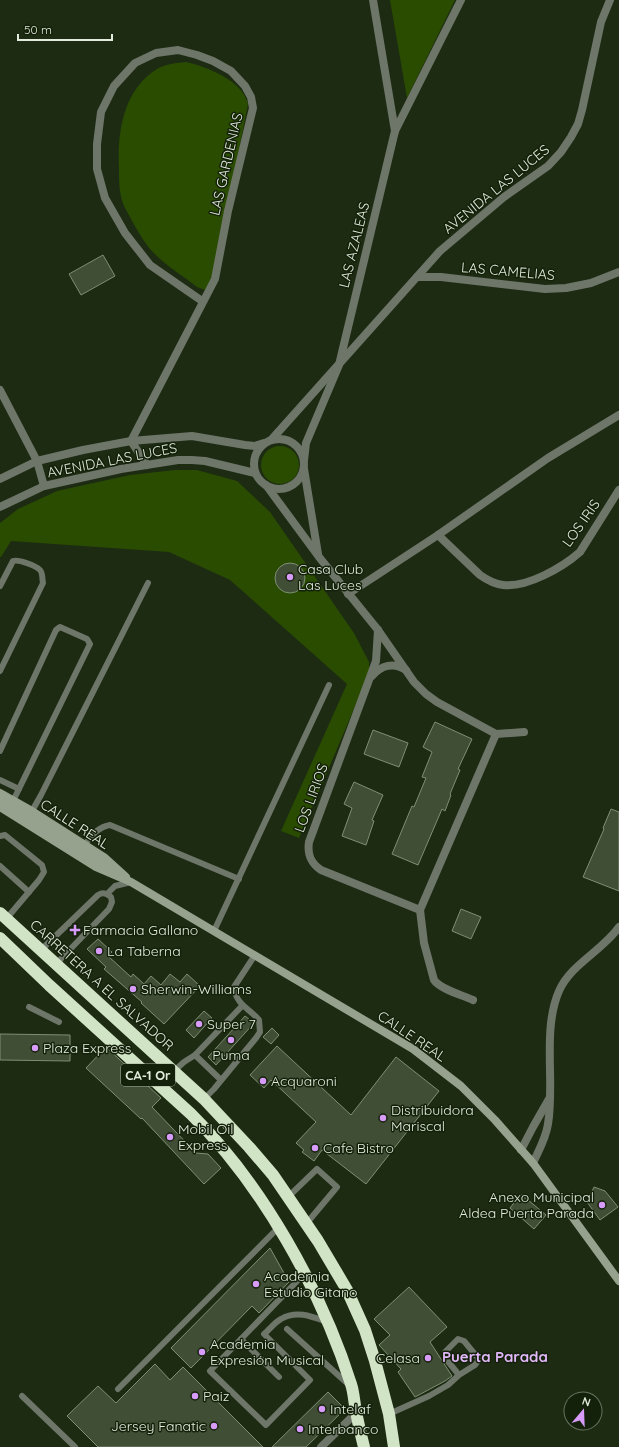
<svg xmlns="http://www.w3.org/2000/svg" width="619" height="1447" viewBox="0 0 619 1447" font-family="Quicksand,sans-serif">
	<rect width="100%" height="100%" fill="#1d2b13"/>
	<g fill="#294c00">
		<polygon points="390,0 455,0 407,98"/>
		<path d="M186,62C208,67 243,81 248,104L213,280L205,290L197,287C182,275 163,264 150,249C142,240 131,219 125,208C119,196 119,182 119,169C117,133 123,90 157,69C165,64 177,63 186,62Z"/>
		<circle cx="280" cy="465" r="19"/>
		<polygon points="175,470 197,470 237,481 270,512 354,633 369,662 369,671 362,690 299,838 281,831 347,684 230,580 169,552 11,541 1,557 0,557 0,523 18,509 57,491 130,475"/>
	</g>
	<g fill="#3f4e34" stroke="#7e8f73">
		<polygon points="103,255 115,276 81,295 69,274"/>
		<circle cx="290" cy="578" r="15"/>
		<polygon points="435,722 472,739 458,769 460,770 450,794 451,795 445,811 442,809 418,865 392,854 412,806 414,807 426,778 422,777 432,752 423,747"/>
		<polygon points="373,730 408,743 399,767 364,754"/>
		<polygon points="354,782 383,795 372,820 374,821 366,845 342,836 352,808 344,804"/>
		<polygon points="611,809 619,812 619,891 583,877 604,829 603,828"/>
		<polygon points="461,909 481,917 471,939 452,931"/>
		<polygon points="98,939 112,952 108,956 131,977 133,974 144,984 151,976 161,985 170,974 180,982 187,974 200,986 164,1024 141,1003 142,1002 104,969 106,967 87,949"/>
		<polygon points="204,1011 212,1018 194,1038 186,1030"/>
		<polygon points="245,1016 254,1023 216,1065 208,1057"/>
		<polygon points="272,1028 279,1035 271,1044 263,1037"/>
		<polygon points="0,1034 70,1035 70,1061 0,1060"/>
		<polygon points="277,1046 351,1115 396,1057 439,1091 366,1184 322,1150 314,1161 302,1152 304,1150 296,1143 316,1122 271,1080 264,1088 250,1075"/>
		<polygon points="106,1047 161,1098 152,1107 196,1153 208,1154 221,1168 204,1184 142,1118 141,1119 86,1068"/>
		<polygon points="594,1187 605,1191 618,1207 600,1220 587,1202"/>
		<polygon points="521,1194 546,1215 534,1229 510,1208"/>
		<polygon points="270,1248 289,1282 259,1313 252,1306 191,1368 171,1348"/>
		<polygon points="409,1287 447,1327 430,1342 452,1376 445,1381 415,1397 398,1372 401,1369 379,1345 390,1335 374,1319"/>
		<polygon points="155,1364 170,1380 183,1367 263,1447 98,1447 67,1416 98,1386 116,1403"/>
		<polygon points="328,1392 345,1409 306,1447 272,1447"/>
	</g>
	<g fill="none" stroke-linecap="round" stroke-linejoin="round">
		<g stroke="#6e7569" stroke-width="6">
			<path d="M0,586L13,561C19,559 36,566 40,570C43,573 42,579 43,583L0,671"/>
			<polyline points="0,751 56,630 60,627 87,639 90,644 13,801"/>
			<polyline points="0,780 19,789"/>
			<polyline points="32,811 41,795 148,583"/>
			<polyline points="0,836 5,835 42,865 44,872 39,880 7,918"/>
			<path d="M85,845C91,835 98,827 110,825L239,879"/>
			<polyline points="0,866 29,892"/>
			<polyline points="107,894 115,886 131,882"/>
			<polyline points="214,931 329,685"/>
			<path d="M41,950L98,895C103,892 106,893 111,897L112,902L109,909L56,964"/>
			<polyline points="29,1007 59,1022"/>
			<polyline points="195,1055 221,1080"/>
			<polyline points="174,1071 184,1062 195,1055 242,1006"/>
			<path d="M204,1099L214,1089L256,1038L260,1032L259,1020C249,1008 236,1005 234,987L255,955"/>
			<polyline points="288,1197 317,1169 337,1187 306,1224"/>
			<path d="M304,1274L210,1371L266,1425L310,1380L264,1334C269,1330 275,1322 281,1319C296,1310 311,1316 327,1322"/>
			<polyline points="287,1329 348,1384"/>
			<polyline points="241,1339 279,1377"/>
			<polyline points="118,1389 278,1228"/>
			<polyline points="22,1396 75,1447"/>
			<polyline points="389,1414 429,1396 448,1385 459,1375 475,1365 478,1361 478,1358 464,1341 458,1339 445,1352 446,1359 459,1375"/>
		</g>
		<g stroke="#6e7569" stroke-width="8">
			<polyline points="373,0 395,131"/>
			<polyline points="417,277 441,277 545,289 566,288 591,283 619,272"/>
			<polyline points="0,390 37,461 44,486"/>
			<circle cx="279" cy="464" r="25"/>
			<polyline points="272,439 440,251 504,197 548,166 561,152 571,137 578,124 582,110 601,22 610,0"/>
			<polyline points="304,460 306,443 339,365 395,131 461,0"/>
			<polyline points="147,465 131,441 215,279 228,211 253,108 251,97 245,86 231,71 213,61 197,55 178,50 156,53 135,63 114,86 101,112 97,144 97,169 105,198 125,233 150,265 202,301"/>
			<polyline points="304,469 318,554"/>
			<polyline points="0,479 37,461 83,450 131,441 192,436 245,445 255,446 264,443"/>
			<polyline points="266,485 319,557 378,630 414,682 426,694 437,702 496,734 524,732"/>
			<polyline points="0,507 44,486 121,469 178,460 192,460 205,461 255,473"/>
			<path d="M438,535L480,575C487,580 495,584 503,585C527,588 563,567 580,552L619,490"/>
			<polyline points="348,594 438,535 548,458 619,415"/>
			<path d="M378,630L376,661L309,842C307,855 311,863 321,870L420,910"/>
			<path d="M372,676C381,665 394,662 406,670"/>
			<path d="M473,1000C462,995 440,989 434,980L424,943L420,910L496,734"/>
			<polyline points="521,1150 533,1127 549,1099"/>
			<path d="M533,1163C539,1150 546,1138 548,1124C555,1082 542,1030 559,991C571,964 602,951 619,927"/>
			<polyline points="321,1447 356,1413"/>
		</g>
		<g stroke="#96a28e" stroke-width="8">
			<polyline points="0,793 32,811 104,857 126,877"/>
			<polyline points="0,799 110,869"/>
			<polyline points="0,807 96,867 131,882 413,1049 461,1086 495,1120 533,1163 619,1281"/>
		</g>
		<g stroke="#d2e4c6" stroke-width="12">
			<polyline points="0,913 204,1099 249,1147 273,1175 318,1241 347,1290 365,1330 375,1361 389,1414 394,1447"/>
			<path d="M0,938L49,985L191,1114C262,1184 321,1290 351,1384C354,1393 354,1402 356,1411C358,1423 361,1435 364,1447"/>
		</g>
	</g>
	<g fill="#d79bf9" stroke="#14210a" stroke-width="1.5">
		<circle cx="290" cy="577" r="4"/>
		<path d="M73 924h4v4h4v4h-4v4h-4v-4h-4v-4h4z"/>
		<circle cx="99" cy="951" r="4"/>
		<circle cx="133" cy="989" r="4"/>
		<circle cx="199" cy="1024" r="4"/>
		<circle cx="231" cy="1040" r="4"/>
		<circle cx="35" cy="1048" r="4"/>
		<circle cx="263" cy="1081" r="4"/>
		<circle cx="383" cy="1118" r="4"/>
		<circle cx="170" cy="1137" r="4"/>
		<circle cx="315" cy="1148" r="4"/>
		<circle cx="602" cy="1205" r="4"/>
		<circle cx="256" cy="1284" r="4"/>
		<circle cx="202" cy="1352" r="4"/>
		<circle cx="428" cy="1358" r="4"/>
		<circle cx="195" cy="1396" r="4"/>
		<circle cx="322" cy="1409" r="4"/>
		<circle cx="214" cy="1426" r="4"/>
		<circle cx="300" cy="1429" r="4"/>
	</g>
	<g text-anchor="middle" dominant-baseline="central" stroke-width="3" stroke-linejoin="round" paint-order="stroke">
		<rect fill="#14210a" stroke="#a4ae9d" stroke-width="1" x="121" y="1064" width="54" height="22" rx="3"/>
		<g font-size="13" font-weight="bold" fill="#e2ebdc">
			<text x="148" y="1075">CA-1 Or</text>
		</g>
		<g font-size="14" fill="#e2ebdc" stroke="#14210a">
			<text transform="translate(226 164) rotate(-77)">LAS GARDENIAS</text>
			<text transform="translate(496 189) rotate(-39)">AVENIDA LAS LUCES</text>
			<text transform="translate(354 245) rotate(-76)">LAS AZALEAS</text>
			<text transform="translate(508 271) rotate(5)">LAS CAMELIAS</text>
			<text transform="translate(112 460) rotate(-11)">AVENIDA LAS LUCES</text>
			<text transform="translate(581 523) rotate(-55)">LOS IRIS</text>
			<text transform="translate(311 798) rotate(-70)">LOS LIRIOS</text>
			<text transform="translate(75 824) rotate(33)">CALLE REAL</text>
			<text transform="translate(102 985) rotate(42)">CARRETERA A EL SALVADOR</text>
			<text transform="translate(412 1036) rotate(34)">CALLE REAL</text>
		</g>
		<g font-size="14" fill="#e2ebdc" stroke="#14210a" text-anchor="start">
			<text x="298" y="569">Casa Club<tspan x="298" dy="16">Las Luces</tspan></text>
			<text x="83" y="930">Farmacia Gallano</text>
			<text x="107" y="951">La Taberna</text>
			<text x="141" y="989">Sherwin-Williams</text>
			<text x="207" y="1024">Super 7</text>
			<text x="43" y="1048">Plaza Express</text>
			<text x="231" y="1055" text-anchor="middle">Puma</text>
			<text x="271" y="1081">Acquaroni</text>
			<text x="391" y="1110">Distribuidora<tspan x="391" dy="16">Mariscal</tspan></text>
			<text x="178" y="1129">Mobil Oil<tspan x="178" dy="16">Express</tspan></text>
			<text x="323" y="1148">Cafe Bistro</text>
			<text x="594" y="1197" text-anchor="end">Anexo Municipal<tspan x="594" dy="16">Aldea Puerta Parada</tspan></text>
			<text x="264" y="1276">Academia<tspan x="264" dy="16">Estudio Gitano</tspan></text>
			<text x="210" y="1344">Academia<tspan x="210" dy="16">Expresión Musical</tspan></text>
			<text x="420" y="1358" text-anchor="end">Celasa</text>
			<text x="203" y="1396">Paiz</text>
			<text x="330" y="1409">Intelaf</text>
			<text x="206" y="1426" text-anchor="end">Jersey Fanatic</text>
			<text x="308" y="1429">Interbanco</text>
		</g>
		<g font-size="15" font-weight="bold" fill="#e2b8fa" stroke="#14210a">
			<text x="495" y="1356">Puerta Parada</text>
		</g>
	</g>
	<g transform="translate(583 1411) rotate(19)"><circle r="19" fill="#14210a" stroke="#66725e"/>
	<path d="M0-3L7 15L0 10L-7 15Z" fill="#d79bf9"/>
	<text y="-6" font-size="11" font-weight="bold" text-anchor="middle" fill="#e2ebdc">N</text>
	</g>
	<path d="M18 34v6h94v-6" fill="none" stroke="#e2ebdc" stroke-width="2"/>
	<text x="24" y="34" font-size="12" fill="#e2ebdc" stroke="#14210a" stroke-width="3" paint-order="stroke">50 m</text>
</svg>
